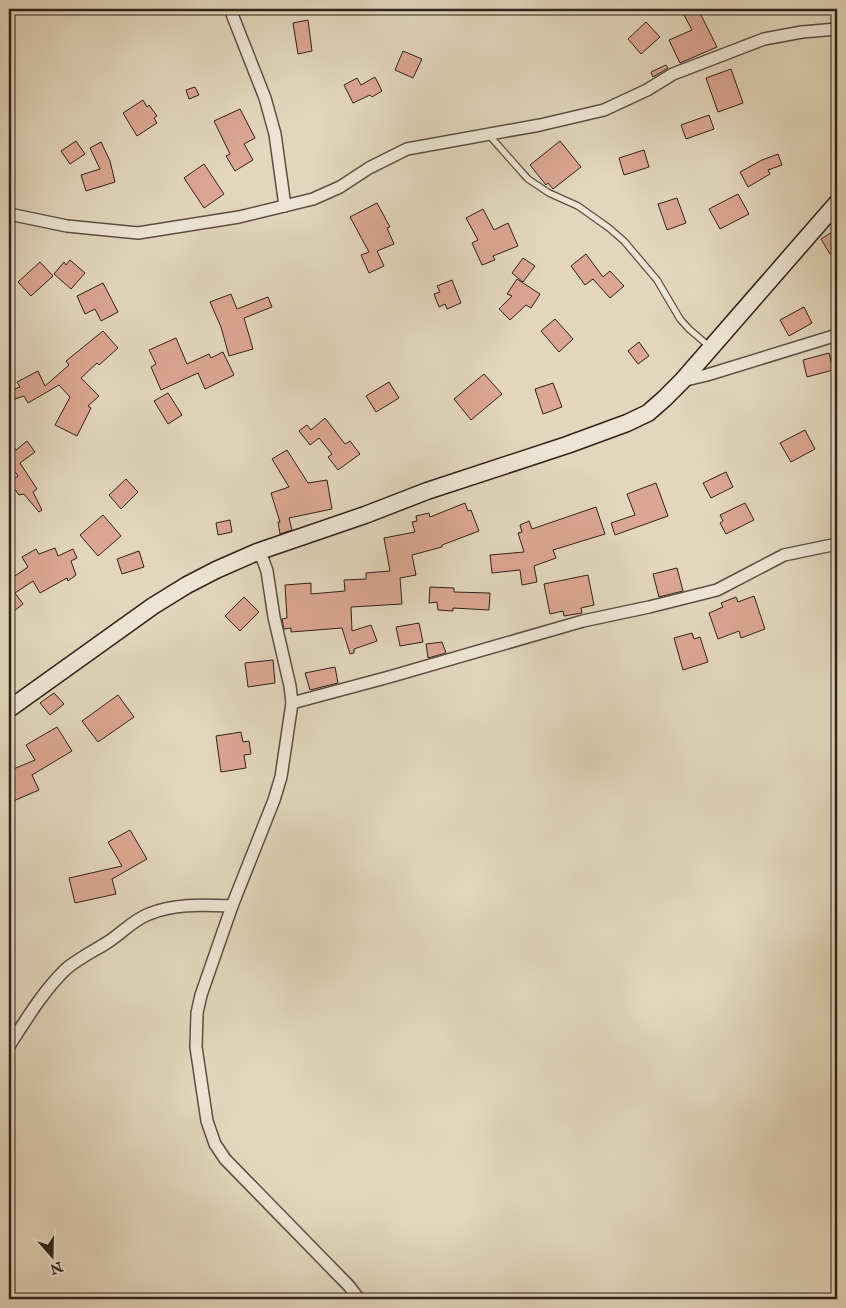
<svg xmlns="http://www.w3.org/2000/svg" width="846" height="1308" viewBox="0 0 846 1308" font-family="'IM FELL English',serif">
	<rect width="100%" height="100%" fill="#e3d6bc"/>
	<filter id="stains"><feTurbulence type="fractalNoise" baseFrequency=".004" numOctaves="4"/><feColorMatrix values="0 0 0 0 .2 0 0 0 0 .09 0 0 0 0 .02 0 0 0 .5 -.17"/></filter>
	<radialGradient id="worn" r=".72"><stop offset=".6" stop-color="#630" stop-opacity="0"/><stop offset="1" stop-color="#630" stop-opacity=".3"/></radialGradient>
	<g fill="#dba692" stroke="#2f211b">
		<polygon points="691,9 698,9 717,47 680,63 669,40 692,30 683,13"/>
		<polygon points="308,20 312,51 298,54 293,23"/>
		<polygon points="646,22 660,37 641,54 628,39"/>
		<polygon points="403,51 422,59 413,78 395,70"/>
		<polygon points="666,65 668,68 653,77 651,72"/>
		<polygon points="731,69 743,103 718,112 706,78"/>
		<polygon points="375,77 382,91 372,97 370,95 353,103 344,85 357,78 361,85"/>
		<polygon points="195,87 199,95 189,99 186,90"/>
		<polygon points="143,100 147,107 149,105 157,116 154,118 157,123 137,136 123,113"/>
		<polygon points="240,109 255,138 244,144 253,160 235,171 226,156 230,154 214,121"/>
		<polygon points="709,115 714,129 686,139 681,125"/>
		<polygon points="76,141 85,154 70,164 61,151"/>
		<polygon points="560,141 581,167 553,189 548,183 546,185 530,165"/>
		<polygon points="101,142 110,161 115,182 86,191 81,175 100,169 90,148"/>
		<polygon points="644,150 649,167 624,175 619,158"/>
		<polygon points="778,154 782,165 768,170 770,174 748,187 740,172 762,160"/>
		<polygon points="204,164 224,194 204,208 184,178"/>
		<polygon points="738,194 749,214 720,229 709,209"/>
		<polygon points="677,198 686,223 667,230 658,204"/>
		<polygon points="377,203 390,227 387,228 394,244 377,251 384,266 369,273 361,255 369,252 350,217"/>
		<polygon points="483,209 494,230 508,223 518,246 493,256 495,260 482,265 472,243 478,240 466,218"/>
		<polygon points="837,229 837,249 830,254 821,239"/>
		<polygon points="586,254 603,277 610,271 624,286 610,298 593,279 585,285 571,266"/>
		<polygon points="523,258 535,266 523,282 512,273"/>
		<polygon points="70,260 85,273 71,289 54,274 64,262 66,265"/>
		<polygon points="40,262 53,276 31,296 18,282"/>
		<polygon points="517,279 540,294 531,308 526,305 510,320 499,309 512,296 507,294"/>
		<polygon points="452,280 461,303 447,309 445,304 439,307 434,294 440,292 437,286"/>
		<polygon points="103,283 118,312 101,321 95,309 85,314 77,296"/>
		<polygon points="231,294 237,309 268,297 272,307 244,318 253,349 229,356 221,327 210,302"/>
		<polygon points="804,307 812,323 789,336 780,320"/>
		<polygon points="555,319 573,339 559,352 541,331"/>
		<polygon points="103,331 118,348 99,365 97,363 81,378 99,396 88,406 91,408 77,436 55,425 70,397 59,385 28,403 24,396 9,401 9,391 20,387 17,382 38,371 45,386 69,365 66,361"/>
		<polygon points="176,338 187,364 209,354 211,358 223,352 234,375 205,389 198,373 161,390 151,367 156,364 149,350"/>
		<polygon points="639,342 649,356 638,364 628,351"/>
		<polygon points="829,353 833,370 807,377 803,360"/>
		<polygon points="484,374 502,394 471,420 454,399"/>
		<polygon points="389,382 399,398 376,412 366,396"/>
		<polygon points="553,383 562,407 543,414 535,389"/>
		<polygon points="168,393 182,415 168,424 154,401"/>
		<polygon points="325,418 345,444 350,441 360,454 338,470 328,457 332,454 319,438 310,445 299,431 307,425 311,430"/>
		<polygon points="805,430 815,449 791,462 780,443"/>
		<polygon points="9,441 16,450 27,441 35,452 20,463 37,489 33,492 42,510 39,512 24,494 19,495 10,482 18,476 9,463"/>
		<polygon points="287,450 308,483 327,480 332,509 289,518 292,530 280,534 278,522 280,522 271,493 289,487 272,459"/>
		<polygon points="726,472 733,487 711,498 703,483"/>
		<polygon points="126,479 138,492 121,509 109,495"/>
		<polygon points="656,483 668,516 615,535 611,523 635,515 627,494"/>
		<polygon points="465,503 468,511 471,510 479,531 442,545 442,547 412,555 416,575 400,578 402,604 351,607 352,631 371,625 377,641 354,649 354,653 350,654 342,628 291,632 291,628 284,629 282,619 287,618 285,585 311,583 311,594 345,591 344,580 366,579 366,573 390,571 384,538 415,532 412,522 417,521 416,516 429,513 430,517"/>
		<polygon points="745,503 754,520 726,534 720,523 723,521 720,515"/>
		<polygon points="596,507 605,534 553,550 556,558 534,566 537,582 522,585 520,570 492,573 490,555 524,552 518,533 522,532 520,525 529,521 532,529"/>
		<polygon points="103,515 121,536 98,556 80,535"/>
		<polygon points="230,520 232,532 218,535 216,523"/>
		<polygon points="55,548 58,556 73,549 77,558 71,561 76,575 68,581 67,578 40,593 33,581 15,593 23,604 9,615 9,580 28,567 22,557 36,549 39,554"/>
		<polygon points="139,551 144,567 122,574 117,559"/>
		<polygon points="677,568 683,591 659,597 653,574"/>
		<polygon points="588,575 594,605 581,608 582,613 564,616 563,611 550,614 544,584"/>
		<polygon points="430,587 454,588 454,592 490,593 489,610 453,608 453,611 438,610 437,602 429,603"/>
		<polygon points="754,596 765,629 741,638 739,631 718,639 709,613 723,607 721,603 736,597 738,602"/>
		<polygon points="244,597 259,612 240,631 225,616"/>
		<polygon points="419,623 423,642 400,646 396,627"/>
		<polygon points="692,633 694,639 700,637 708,662 683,670 674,638"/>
		<polygon points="442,642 446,653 428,658 426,644"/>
		<polygon points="273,660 275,683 248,687 245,663"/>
		<polygon points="335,667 338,683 310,690 305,673"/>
		<polygon points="54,693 64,704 50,715 40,703"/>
		<polygon points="118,695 134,717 98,742 82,721"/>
		<polygon points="57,727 72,751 32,775 39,790 11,802 9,796 9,778 14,775 11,770 35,760 26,745"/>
		<polygon points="241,732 243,742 249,741 251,754 244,755 246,768 221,772 216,736"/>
		<polygon points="130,830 147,859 112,879 116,894 75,903 69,878 122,866 108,842"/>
	</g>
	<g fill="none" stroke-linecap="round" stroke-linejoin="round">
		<g stroke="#5c4e43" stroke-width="8">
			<polyline id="lane" points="488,134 528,179 549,193 578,206 609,228 624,241 657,280 680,319 689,329 710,347"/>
		</g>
		<g stroke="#5c4e43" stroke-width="14">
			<g id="street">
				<polyline points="230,9 265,98 275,134 285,206"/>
				<polyline points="9,214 67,226 138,233 239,217 313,199 340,187 369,168 407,149 540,125 604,110 647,90 673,74 764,39 802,32 837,29"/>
				<polyline points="682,381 707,375 837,335"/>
				<polyline points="257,552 263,560 267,571 274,617 290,686 292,703 281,777 274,800 232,906 201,995 197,1013 196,1047 207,1121 215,1144 225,1159 349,1286 359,1299"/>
				<polyline points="292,703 389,677 583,621 649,607 717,590 784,555 837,544"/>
				<path d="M9,1046C26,1020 43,991 66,969C79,958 94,951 108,942C122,933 133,920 149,914C175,903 204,905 232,906"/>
			</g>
		</g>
		<g stroke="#2f211b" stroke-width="19">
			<polyline id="secondary" points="9,709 153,606 187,585 216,570 257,552 365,515 427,491 567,445 627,423 648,413 664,399 682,381 837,203"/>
		</g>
		<use href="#lane" stroke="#ede4d3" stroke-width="5.5"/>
		<use href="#street" stroke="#ede4d3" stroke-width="11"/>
		<use href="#secondary" stroke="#ede4d3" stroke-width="16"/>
	</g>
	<rect width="846" height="1308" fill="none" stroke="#e3d6bc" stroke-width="30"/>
	<rect x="10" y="10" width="826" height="1288" fill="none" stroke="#2f211b" stroke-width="2.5"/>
	<rect x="15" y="15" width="816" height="1278" fill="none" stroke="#2f211b"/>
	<g transform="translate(52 1256) rotate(160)" stroke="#ede4d3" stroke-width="4" paint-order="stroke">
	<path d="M0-4L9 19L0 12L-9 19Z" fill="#2f211b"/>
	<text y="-8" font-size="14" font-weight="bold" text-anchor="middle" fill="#2f211b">N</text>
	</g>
	<rect width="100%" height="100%" filter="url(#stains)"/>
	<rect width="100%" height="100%" fill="url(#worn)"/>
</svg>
